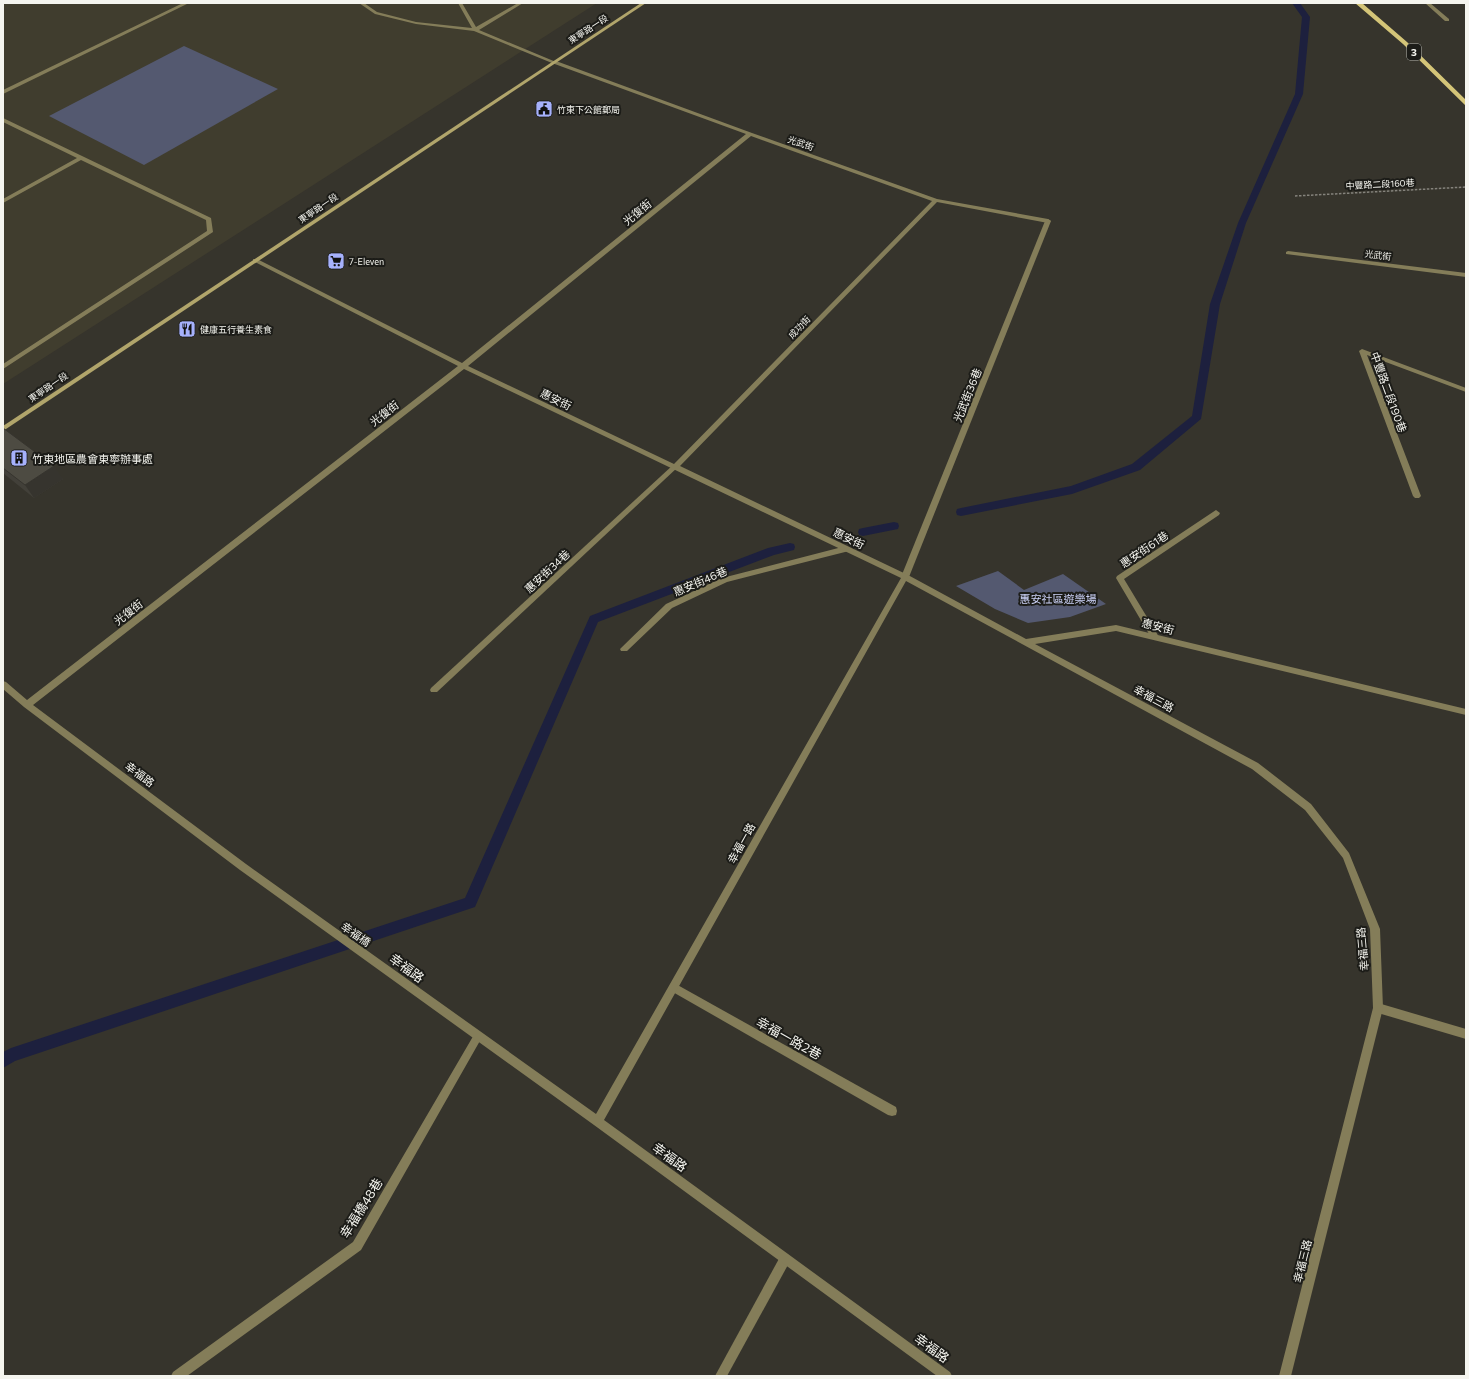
<svg xmlns="http://www.w3.org/2000/svg" width="1469" height="1379" viewBox="0 0 1469 1379" font-family="Commissioner,'Noto Sans TC',sans-serif">
	<rect width="100%" height="100%" fill="#36342c"/>
	<polygon fill="#403d2e" points="3,3 597,3 3,384"/>
	<g fill="#545970">
		<polygon points="184,46 278,89 144,165 49,116"/>
		<polygon points="998,571 1024,590 1063,574 1106,604 1070,617 1028,623 995,609 956,586"/>
	</g>
	<g fill="none" stroke-linecap="round" stroke-linejoin="round">
		<g fill="#1d203e" fill-rule="evenodd">
			<polygon points="1292,3 1300,3 1310,17 1303,94 1246,223 1220,304 1201,419 1140,470 1072,494 961,516 957,515 956,512 957,509 961,508 1071,486 1132,464 1192,416 1210,304 1238,223 1295,94 1302,17"/>
			<polygon points="894,522 898,523 899,526 898,529 863,536 859,535 858,532 859,529 863,528"/>
			<polygon points="790,543 794,544 795,547 794,550 774,555 598,622 475,907 15,1061 3,1068 3,1052 11,1048 465,898 590,616 768,548"/>
		</g>
		<polyline stroke="#85837c" stroke-width="1.5" stroke-dasharray="2.5 1.5" stroke-linecap="butt" points="1295,196 1466,187"/>
		<g fill="#847d59" fill-rule="evenodd">
			<polygon points="183,3 189,3 3,94 3,90"/>
			<polygon points="359,3 364,3 377,12 416,22 472,28 458,3 462,3 476,27 518,3 523,3 479,30 556,62 552,63 474,31 416,24 375,14"/>
			<polygon points="1425,3 1430,3 1449,19 1449,21 1445,21"/>
			<polygon points="3,118 211,218 213,232 3,369 3,364 207,231 206,220 81,160 3,203 3,199 77,158 3,122"/>
			<polygon points="1048,219 1051,221 909,577 905,580 902,579 901,577 1045,221"/>
			<polygon points="1362,349 1466,388 1466,392 1367,355 1421,496 1419,498 1415,498 1413,496 1359,351"/>
			<polygon points="673,465 675,465 678,467 437,692 431,692 430,690 431,688"/>
			<polygon points="1216,510 1220,513 1219,515 1124,579 1159,637 1158,639 1152,639 1116,578 1117,576"/>
			<polygon points="846,546 850,549 849,551 727,582 672,608 627,651 621,651 620,649 666,604 722,578"/>
			<polygon points="674,983 896,1107 897,1111 896,1115 892,1116 888,1115 671,991 669,988 671,985"/>
			<polygon points="1378,1003 1466,1029 1466,1039 1378,1013 1375,1011 1373,1008 1375,1005"/>
			<polygon points="478,1031 481,1033 483,1036 481,1039 361,1250 187,1376 171,1376 173,1372 353,1242 475,1033"/>
			<polygon points="785,1254 789,1255 790,1259 789,1263 727,1376 715,1376 781,1255"/>
		</g>
		<g fill="#847d59" fill-rule="evenodd">
			<path d="M552,61H556L752,133L937,199L1048,219L1051,221L1048,223L937,202L680,466L908,575L1026,639L1116,625L1466,709V715L1116,631L1035,644L1258,763L1311,804L1349,853L1380,929L1383,1008L1291,1376H1279L1373,1008L1370,929L1343,858L1305,810L1252,769L906,581L604,1120L950,1372L952,1376H937L594,1125L240,870L24,707L3,689V681L6,682L27,700L458,366L253,261V259H257L462,363L746,134L552,63ZM751,136L932,201L674,464L468,366ZM464,369L901,578L596,1114L246,864L33,705Z"/>
			<polygon points="1288,251 1466,273 1466,277 1286,254 1286,252"/>
		</g>
		<polygon fill="#b1a56b" fill-rule="evenodd" points="641,3 646,3 3,431 3,426"/>
		<polygon fill="#d4c578" fill-rule="evenodd" points="1355,3 1362,3 1407,42 1466,100 1466,106 1403,44"/>
	</g>
	<polygon fill="#424039" points="3,428 63,479 34,498 3,473"/>
	<polygon fill="#36342e" points="54,466 63,479 34,498 25,485"/>
	<polygon fill="#4d4b42" stroke="#36342e" points="3,428 54,466 25,485 3,468"/>
	<defs>
		<g id="civic-square" transform="scale(0.9)"><rect x="-9" y="-9" width="18" height="18" rx="4" fill="#a6b1fc" stroke="#1c1c18"/><path d="M-.6-6.5H3V-4.5H.6V-3L4-1V1h2V6H-6V1h2V-1L-.6-3ZM-1.2 2.5V6h2.4V2.5Z" fill="#111"/></g>
		<g id="supermarket-square" transform="scale(0.9)"><rect x="-9" y="-9" width="18" height="18" rx="4" fill="#a6b1fc" stroke="#1c1c18"/><path d="M-6-5.5h2.5l.6 2H6L4.5 2H-2.5L-4.4-4H-6ZM-1.5 3.2a1.3 1.3 0 1 0 .1 0ZM3 3.2a1.3 1.3 0 1 0 .1 0Z" fill="#111"/></g>
		<g id="restaurant-square" transform="scale(0.9)"><rect x="-9" y="-9" width="18" height="18" rx="4" fill="#a6b1fc" stroke="#1c1c18"/><path d="M-5-6h1v4h1v-4h1v4h1v-4h1v5L-1.5 .5V6h-2V.5L-5-1ZM5-6V6H3V1.5H1.5Q1.5-4 5-6Z" fill="#111"/></g>
		<g id="building-square" transform="scale(0.9)"><rect x="-9" y="-9" width="18" height="18" rx="4" fill="#a6b1fc" stroke="#1c1c18"/><path d="M-4-6H4V6H1V3H-1V6H-4ZM-2.5-4.3h1.7v1.8h-1.7ZM.8-4.3h1.7v1.8H.8ZM-2.5-1h1.7V.8h-1.7ZM.8-1h1.7V.8H.8Z" fill="#111"/></g>
	</defs>
	<g fill-rule="evenodd">
		<use href="#civic-square" x="544" y="109"/>
		<use href="#supermarket-square" x="336" y="261"/>
		<use href="#restaurant-square" x="187" y="329"/>
		<use href="#building-square" x="19" y="458"/>
	</g>
	<g text-anchor="middle" dominant-baseline="central" stroke-width="4" stroke-linejoin="round" paint-order="stroke">
		<g font-size="9" fill="#f5f5ef" stroke="#1c1c18">
			<text transform="translate(588 29) rotate(-33)">東寧路一段</text>
			<text transform="translate(801 143) rotate(19)">光武街</text>
			<text transform="translate(1380 184) rotate(-3)">中豐路二段160巷</text>
			<text transform="translate(318 208) rotate(-34)">東寧路一段</text>
			<text transform="translate(1378 255) rotate(7)">光武街</text>
			<text transform="translate(799 327) rotate(-46)">成功街</text>
			<text transform="translate(48 387) rotate(-34)">東寧路一段</text>
		</g>
		<g font-size="9" fill="#f5f5ef" stroke="#1c1c18" text-anchor="start">
			<text x="557" y="109">竹東下公館郵局</text>
			<text x="349" y="261">7-Eleven</text>
			<text x="200" y="329">健康五行養生素食</text>
		</g>
		<rect fill="#1c1c18" stroke="#b4b4ae" stroke-width="1" x="1407" y="44" width="14" height="16" rx="3"/>
		<g font-size="10" font-weight="bold" fill="#f5f5ef">
			<text x="1414" y="52">3</text>
		</g>
		<g font-size="11" fill="#f5f5ef" stroke="#1c1c18">
			<text transform="translate(637 212) rotate(-39)">光復街</text>
			<text transform="translate(1389 392) rotate(70)">中豐路二段190巷</text>
			<text transform="translate(967 395) rotate(-68)">光武街36巷</text>
			<text transform="translate(556 399) rotate(26)">惠安街</text>
			<text transform="translate(384 413) rotate(-38)">光復街</text>
			<text transform="translate(849 538) rotate(25)">惠安街</text>
			<text transform="translate(1144 549) rotate(-34)">惠安街61巷</text>
			<text transform="translate(547 571) rotate(-43)">惠安街34巷</text>
			<text transform="translate(700 581) rotate(-23)">惠安街46巷</text>
			<text transform="translate(128 612) rotate(-38)">光復街</text>
			<text transform="translate(1158 626) rotate(14)">惠安街</text>
			<text transform="translate(1154 698) rotate(28)">幸福三路</text>
			<text transform="translate(140 774) rotate(37)">幸福路</text>
			<text transform="translate(741 843) rotate(-61)">幸福一路</text>
			<text transform="translate(356 934) rotate(35)">幸福橋</text>
			<text transform="translate(1362 949) rotate(-95)">幸福三路</text>
			<text transform="translate(1302 1261) rotate(-76)">幸福三路</text>
		</g>
		<g font-size="11" fill="#f5f5ef" stroke="#1c1c18" text-anchor="start">
			<text x="32" y="458">竹東地區農會東寧辦事處</text>
		</g>
		<g font-size="11" fill="#cbd1f6" stroke="#1c1c18">
			<text x="1058" y="598">惠安社區遊樂場</text>
		</g>
		<g font-size="13" fill="#f5f5ef" stroke="#1c1c18">
			<text transform="translate(407 968) rotate(36)">幸福路</text>
			<text transform="translate(789 1038) rotate(29)">幸福一路2巷</text>
			<text transform="translate(670 1157) rotate(36)">幸福路</text>
			<text transform="translate(361 1208) rotate(-58)">幸福橋48巷</text>
			<text transform="translate(932 1348) rotate(36)">幸福路</text>
		</g>
	</g>
	<rect width="1469" height="1379" fill="none" stroke="#f5f5ef" stroke-width="8"/>
</svg>
